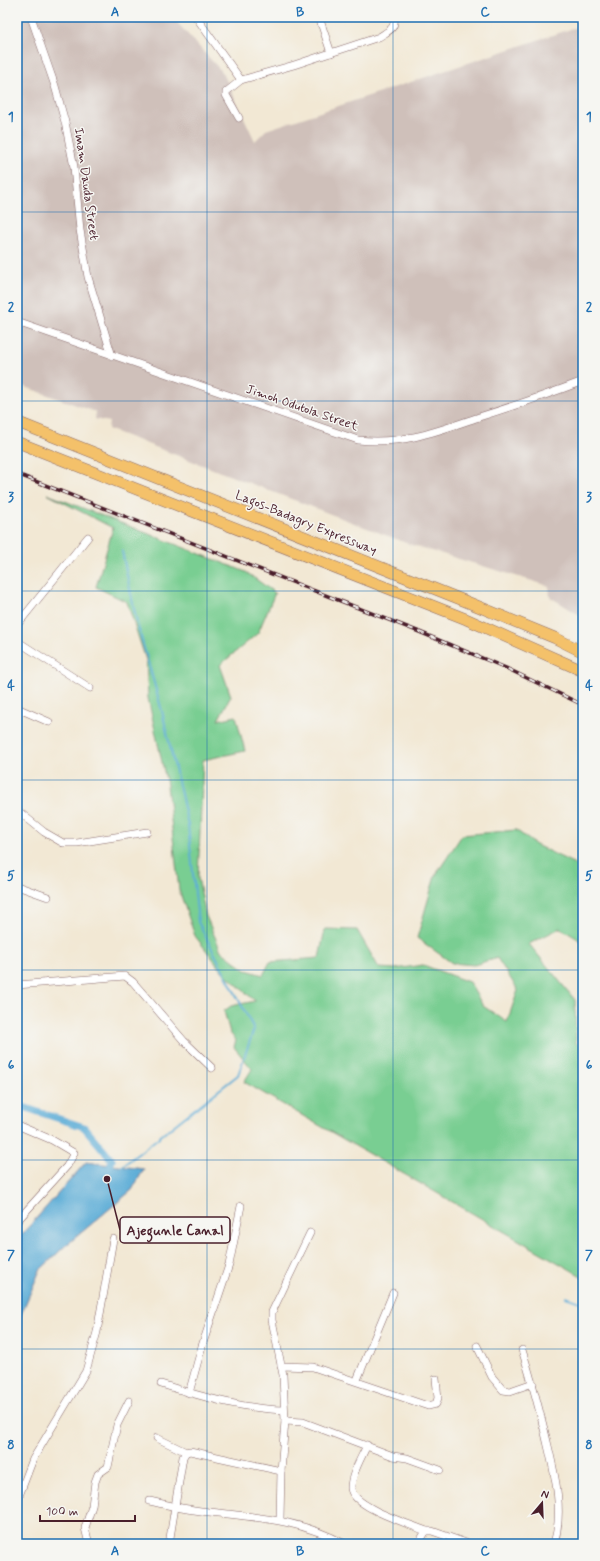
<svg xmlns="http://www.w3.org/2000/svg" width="600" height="1561" viewBox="0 0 600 1561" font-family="Mynerve,sans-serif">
	<rect width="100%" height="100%" fill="#f6f6f2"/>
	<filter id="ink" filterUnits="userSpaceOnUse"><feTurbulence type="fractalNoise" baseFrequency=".025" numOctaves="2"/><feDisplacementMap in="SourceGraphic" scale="8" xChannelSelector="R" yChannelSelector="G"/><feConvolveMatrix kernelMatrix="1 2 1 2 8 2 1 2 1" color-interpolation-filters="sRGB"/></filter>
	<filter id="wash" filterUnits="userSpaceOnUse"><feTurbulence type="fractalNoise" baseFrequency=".012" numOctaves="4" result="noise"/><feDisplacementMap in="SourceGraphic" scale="16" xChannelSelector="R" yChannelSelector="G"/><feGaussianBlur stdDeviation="0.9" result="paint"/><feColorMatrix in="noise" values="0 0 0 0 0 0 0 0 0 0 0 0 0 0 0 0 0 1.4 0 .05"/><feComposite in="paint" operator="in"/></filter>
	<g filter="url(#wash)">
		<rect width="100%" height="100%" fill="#f2e8d4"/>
		<polygon fill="#cfc0ba" points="17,17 172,17 223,73 255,141 266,130 583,25 583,617 550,597 549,586 409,544 108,429 109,422 95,419 96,412 17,384"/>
		<polygon fill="#79ce92" stroke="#62765e" points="47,494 246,572 275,593 258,633 220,665 231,696 218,720 236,716 245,751 203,760 198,878 206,916 221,951 246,970 263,975 270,962 319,958 325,929 357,930 379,968 395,969 423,965 469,982 483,1006 507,1022 518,990 497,958 474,965 452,963 417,938 435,876 462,835 516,830 536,845 577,865 583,870 583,942 560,928 529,944 575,1000 576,1043 583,1048 583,1277 244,1082 252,1069 234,1047 236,1040 230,1033 224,1011 231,1006 255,1001 224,973 195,936 179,890 167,785 148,698 146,660 127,602 96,587 113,528"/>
		<polygon fill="#5dadd7" stroke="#546681" points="86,1162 144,1169 132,1190 63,1248 40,1270 17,1324 17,1240"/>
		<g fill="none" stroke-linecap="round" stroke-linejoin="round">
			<g stroke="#5dadd7" stroke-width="2">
				<polyline points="120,1168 238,1075 254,1029 198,922 188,825 162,711 137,623 122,551"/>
				<polyline points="566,1297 583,1303"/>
			</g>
			<polyline stroke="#5dadd7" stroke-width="7" points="17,1105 84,1127 112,1160 108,1174"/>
		</g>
	</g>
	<g filter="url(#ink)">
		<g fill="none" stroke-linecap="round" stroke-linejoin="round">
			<g stroke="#856566" stroke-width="8">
				<g id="minor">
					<polyline points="31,17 55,86 65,122 74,167 80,230 88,277 112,356"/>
					<polyline points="196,17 241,80"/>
					<polyline points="319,17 331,53"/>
					<polyline points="444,17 445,17"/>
					<path d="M239,118L226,95V92L241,80L294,65L379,37C388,31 396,29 394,17"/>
					<path d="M17,322L358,440C403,445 438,431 479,417C514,406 549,394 583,381"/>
					<polyline points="17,625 88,537"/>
					<polyline points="17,641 90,688"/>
					<polyline points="17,708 49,722"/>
					<polyline points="17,810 44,832 63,843 77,843 147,832"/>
					<polyline points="17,886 48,897"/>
					<polyline points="17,985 125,976 133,982 184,1041 212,1068"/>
					<polyline points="17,1125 52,1140 74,1153 67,1166 17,1221"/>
					<polyline points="477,1346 492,1377 503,1390 510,1391 533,1383"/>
					<path d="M522,1350C531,1377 538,1405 545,1433C553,1468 565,1507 554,1544"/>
					<polyline points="281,1366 313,1367 428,1406 436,1404 438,1398 436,1379"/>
					<polyline points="357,1380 393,1293"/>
					<path d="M161,1384C199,1396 244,1409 284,1410"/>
					<polyline points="189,1393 202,1346 229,1265 241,1206"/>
					<polyline points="285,1421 303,1422 393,1456 407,1458 440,1470"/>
					<polyline points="157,1438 186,1452"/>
					<path d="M367,1445C362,1457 351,1474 351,1488C352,1507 410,1524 426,1531"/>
					<polyline points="17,1501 33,1459 86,1371 97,1332 113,1239"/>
					<path d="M149,1501C164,1504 179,1508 194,1510C251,1518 292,1516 345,1544"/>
					<polyline points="280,1519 281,1471 285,1421 283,1375 272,1320 272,1312 310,1233"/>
					<polyline points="89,1544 85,1528 92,1506 95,1482 98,1474 108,1467 117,1425 129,1401"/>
					<polyline points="169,1544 183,1457 186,1452 190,1451 281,1471"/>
					<polyline points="418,1544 426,1531 432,1531 469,1544"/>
					<polyline points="583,1544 583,1542"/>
				</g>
			</g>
			<g stroke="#856566" stroke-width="12">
				<g id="trunk">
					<polyline points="17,422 465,601 555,638 583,652"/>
					<polyline points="17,442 466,619 583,671"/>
				</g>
			</g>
			<use href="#minor" stroke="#fff" stroke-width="7"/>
			<use href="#trunk" stroke="#f4c16a" stroke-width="11"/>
			<g stroke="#4a1f2b" stroke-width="3.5">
				<polyline id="rail" points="17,474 417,631 506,668 583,705"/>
			</g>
			<use href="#rail" stroke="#f6f6f2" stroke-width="2" stroke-dasharray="6" stroke-linecap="butt"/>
		</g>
	</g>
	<path fill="none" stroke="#1f6fb2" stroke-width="1" stroke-opacity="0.55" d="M207,17V1544M393,17V1544M17,212H583M17,401H583M17,591H583M17,780H583M17,970H583M17,1160H583M17,1349H583"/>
	<g text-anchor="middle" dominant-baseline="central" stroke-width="3" stroke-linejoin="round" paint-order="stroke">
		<g font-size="13" fill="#4a1f2b" stroke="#f6f6f2">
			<text transform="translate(86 184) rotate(82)">Imam Dauda Street</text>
			<text transform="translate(302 408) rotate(19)">Jimoh Odutola Street</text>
			<text transform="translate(306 523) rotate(22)">Lagos-Badagry Expressway</text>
		</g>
	</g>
	<path fill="none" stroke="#4a1f2b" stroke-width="1.5" d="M107 1179L120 1230"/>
	<circle fill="#4a1f2b" stroke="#f6f6f2" stroke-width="1.5" cx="107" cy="1179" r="4"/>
	<rect fill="#f6f6f2" stroke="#4a1f2b" stroke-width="1.5" x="120" y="1217" width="110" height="26" rx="4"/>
	<g font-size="14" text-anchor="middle" font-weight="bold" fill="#4a1f2b">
		<text x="175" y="1235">Ajegunle Canal</text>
	</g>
	<rect width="600" height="1561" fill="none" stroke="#f6f6f2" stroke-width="44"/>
	<g transform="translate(542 1503) rotate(19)" stroke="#f6f6f2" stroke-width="3" paint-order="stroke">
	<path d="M0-3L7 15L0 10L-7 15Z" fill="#4a1f2b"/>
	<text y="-6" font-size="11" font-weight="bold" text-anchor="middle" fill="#4a1f2b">N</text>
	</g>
	<path d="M40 1515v6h95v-6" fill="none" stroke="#4a1f2b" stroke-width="2"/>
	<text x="46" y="1515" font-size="12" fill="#4a1f2b" stroke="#f6f6f2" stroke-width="3" paint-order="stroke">100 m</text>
	<rect x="22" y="22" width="556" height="1517" fill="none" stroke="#1f6fb2" stroke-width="1.5"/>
	<g font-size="13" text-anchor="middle" font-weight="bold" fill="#1f6fb2">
		<text x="115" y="16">A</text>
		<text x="300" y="16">B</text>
		<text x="485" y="16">C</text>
		<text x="11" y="121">1</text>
		<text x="589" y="121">1</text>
		<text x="11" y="311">2</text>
		<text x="589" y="311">2</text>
		<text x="11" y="501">3</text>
		<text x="589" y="501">3</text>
		<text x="11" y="690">4</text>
		<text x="589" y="690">4</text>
		<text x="11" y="880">5</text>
		<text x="589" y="880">5</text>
		<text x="11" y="1069">6</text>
		<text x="589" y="1069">6</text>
		<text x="11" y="1259">7</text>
		<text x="589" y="1259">7</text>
		<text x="11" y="1449">8</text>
		<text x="589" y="1449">8</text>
		<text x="115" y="1555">A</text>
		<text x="300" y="1555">B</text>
		<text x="485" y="1555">C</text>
	</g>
</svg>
